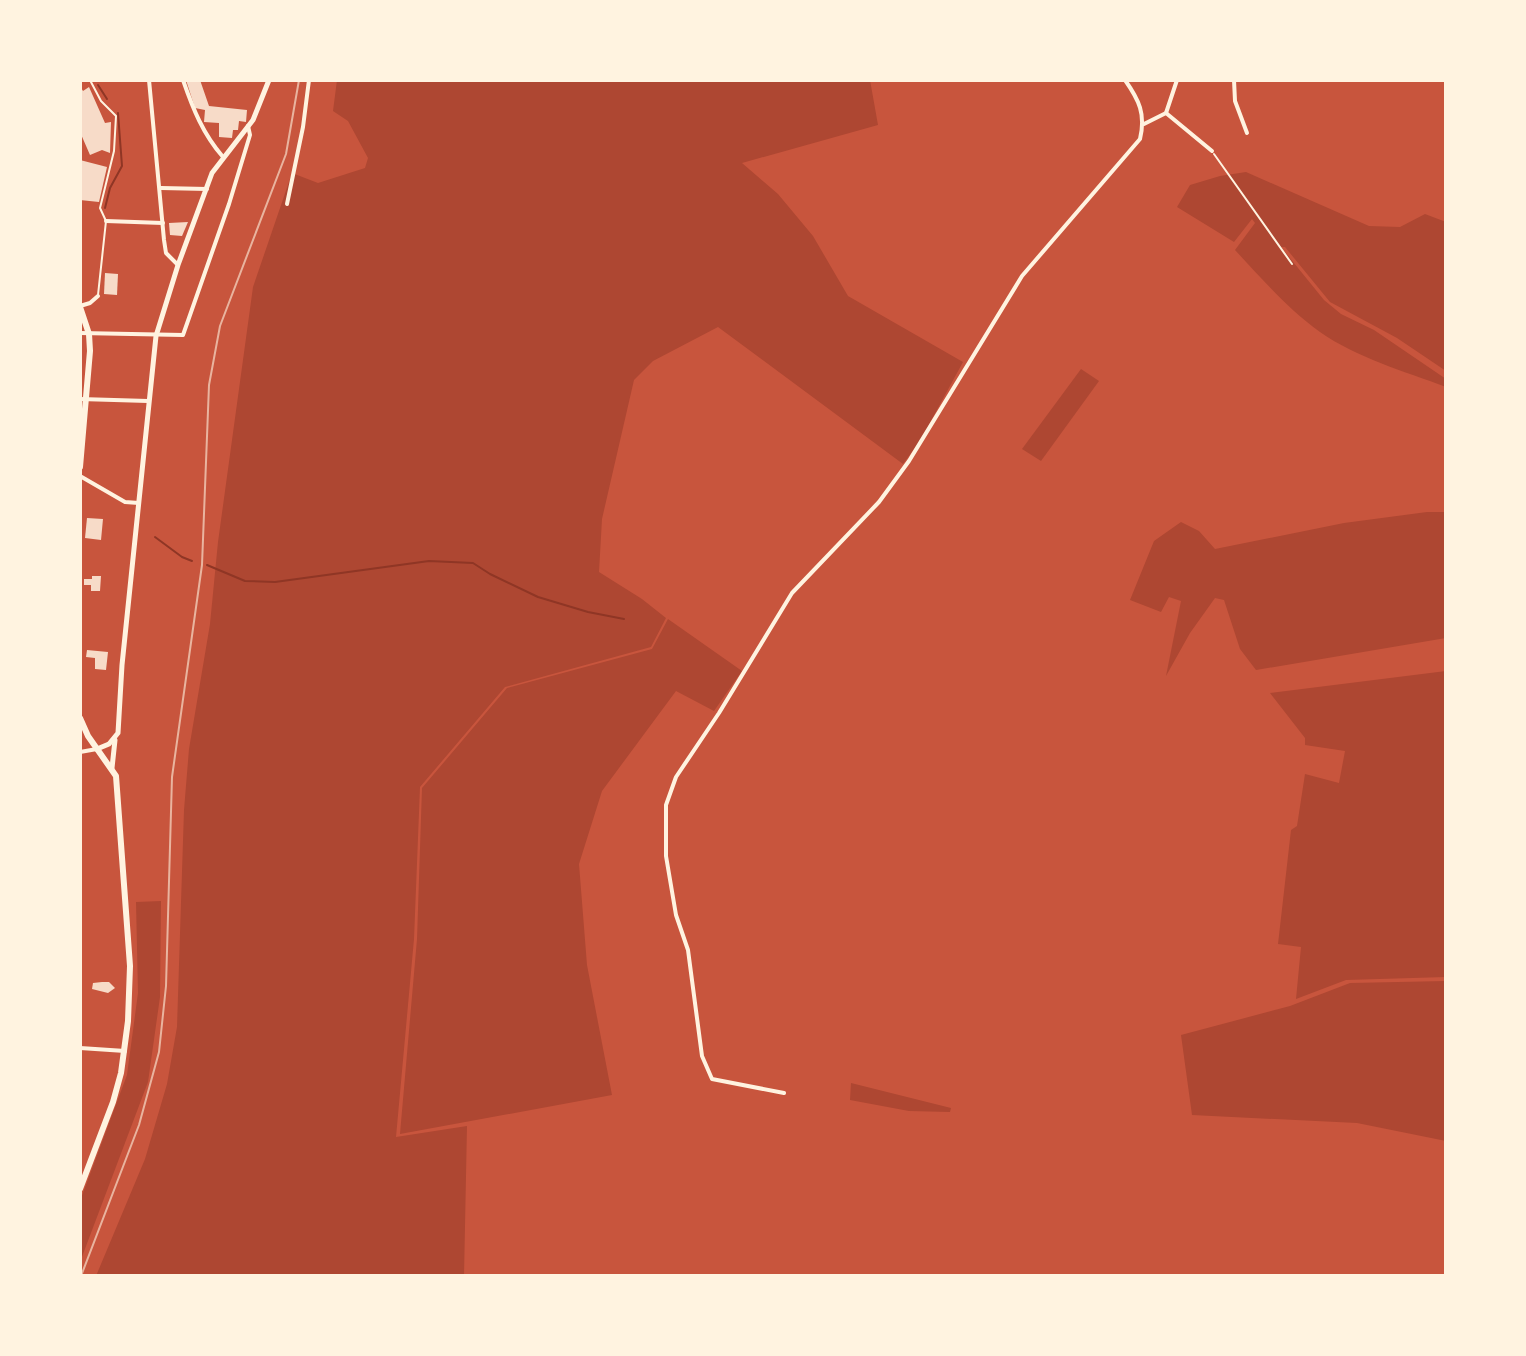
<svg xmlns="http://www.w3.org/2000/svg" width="1526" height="1356" viewBox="0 0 1526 1356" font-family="'Public Sans',sans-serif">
	<rect width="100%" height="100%" fill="#c8553d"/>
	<g fill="#ae4732">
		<polygon points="337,80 870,80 878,125 742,163 778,194 813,236 848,296 963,362 920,441 903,464 718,327 653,361 634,380 602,519 599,572 642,599 666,618 651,647 505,687 420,787 414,939 396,1137 467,1126 464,1276 96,1276 145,1159 167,1084 177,1027 184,810 189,749 210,624 218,542 253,287 292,173 318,183 365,168 368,158 348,121 333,111"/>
		<path d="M1246,172L1369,226L1400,227L1425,214L1446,222V371L1397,338L1330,302L1285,247H1281L1324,300L1341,314L1374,330L1446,379V387C1404,371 1357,358 1320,332C1288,309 1262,279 1235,250L1255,223L1252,219L1234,242L1177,207L1190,185L1220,176Z"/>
		<polygon points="1081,369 1099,381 1041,461 1022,449"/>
		<polygon points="1427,512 1446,512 1446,638 1256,670 1240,649 1224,600 1215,598 1190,633 1166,676 1181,601 1169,597 1161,612 1130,600 1154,541 1181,522 1199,531 1215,549 1344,523"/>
		<polygon points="668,619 742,671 714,711 676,691 602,791 579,864 587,965 612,1095 400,1134 417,939 422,788 507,688 652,649"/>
		<polygon points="1446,671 1446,977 1346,980 1296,999 1301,947 1278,944 1291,830 1297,826 1305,774 1339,783 1345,751 1305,745 1305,738 1270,693"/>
		<polygon points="161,901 160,997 148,1082 80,1262 80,1201 127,1075 138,993 136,902"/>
		<polygon points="1446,981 1446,1141 1357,1123 1192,1115 1181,1035 1290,1006 1350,983"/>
		<polygon points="851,1083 951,1108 950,1112 909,1111 850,1100"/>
	</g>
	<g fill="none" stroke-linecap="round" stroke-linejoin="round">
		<g stroke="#8f3625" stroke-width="2">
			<polyline points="98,85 107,99"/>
			<polyline points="105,208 110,188 122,166 118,113"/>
			<polyline points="155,537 182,557 192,561"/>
			<polyline points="207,565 245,581 275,582 429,561 473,563 490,574 538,597 588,612 624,619"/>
		</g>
	</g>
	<g fill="#f7dbc8">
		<polygon points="186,80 200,80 209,106 247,110 246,122 239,121 238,130 233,130 232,138 219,137 219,123 204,122 205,110 195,108"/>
		<polygon points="80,86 83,91 89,87 105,123 111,122 110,153 102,150 90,155 80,132"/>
		<polygon points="80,160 107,167 99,202 80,200"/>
		<polygon points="188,222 182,236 170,235 169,223"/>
		<polygon points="105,273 118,274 117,295 104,294"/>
		<polygon points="87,518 103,519 101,540 85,538"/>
		<polygon points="92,576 101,576 100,591 91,591 91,585 84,585 84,579 92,579"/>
		<polygon points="87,650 108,652 106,670 95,669 95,658 86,657"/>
		<polygon points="102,982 109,982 115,988 108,993 92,989 93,983"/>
	</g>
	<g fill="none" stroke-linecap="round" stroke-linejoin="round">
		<polyline stroke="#fff3e0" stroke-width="2" points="1214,154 1292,264"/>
		<polyline stroke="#fff3e0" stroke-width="2" points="91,82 101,101 116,116 114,151 100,208 106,221 98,295"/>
		<polyline stroke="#fff3e0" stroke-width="3" points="89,80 90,80"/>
		<g stroke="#fff3e0" stroke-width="4">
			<polyline points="149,80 164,240 166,253 178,265"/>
			<path d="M183,80C193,109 203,134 223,157"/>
			<polyline points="1234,80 1235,101 1247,133"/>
			<polyline points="1166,113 1212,151"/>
			<polyline points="1144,124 1166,113 1177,80"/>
			<polyline points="161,188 207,189"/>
			<polyline points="287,204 303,127 309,80"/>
			<polyline points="106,221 163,223"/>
			<polyline points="80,306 90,303 98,296"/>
			<polyline points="80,333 183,335 229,204 250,135 248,126"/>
			<polyline points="80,399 148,401"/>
			<polyline points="80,476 125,502 139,503"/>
			<polyline points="80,752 97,749"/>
			<polyline points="80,1048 125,1051"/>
			<path d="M784,1093L712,1079L702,1056L688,950L676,915L666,856V805L676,777L719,713L792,593L879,502L909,461L1022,276L1140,139C1146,114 1139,100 1125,80"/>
		</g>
		<g stroke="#fff3e0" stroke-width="5">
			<polyline points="97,749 109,744 118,733 122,665 156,336 178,265 212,173 253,120 269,80"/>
			<polyline points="112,768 115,740"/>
		</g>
		<g stroke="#fff3e0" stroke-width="6">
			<polyline points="80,307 89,334 90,351 80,467"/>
			<polyline points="80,718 88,736 116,776 130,966 128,1021 121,1073 113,1102 80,1189"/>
		</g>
		<polyline stroke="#e9b49f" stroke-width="2" points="81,1276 139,1125 159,1052 166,986 172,777 202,565 209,385 220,326 286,154 299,80"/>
	</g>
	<rect width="1526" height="1356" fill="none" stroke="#fff3e0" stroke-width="164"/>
</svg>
